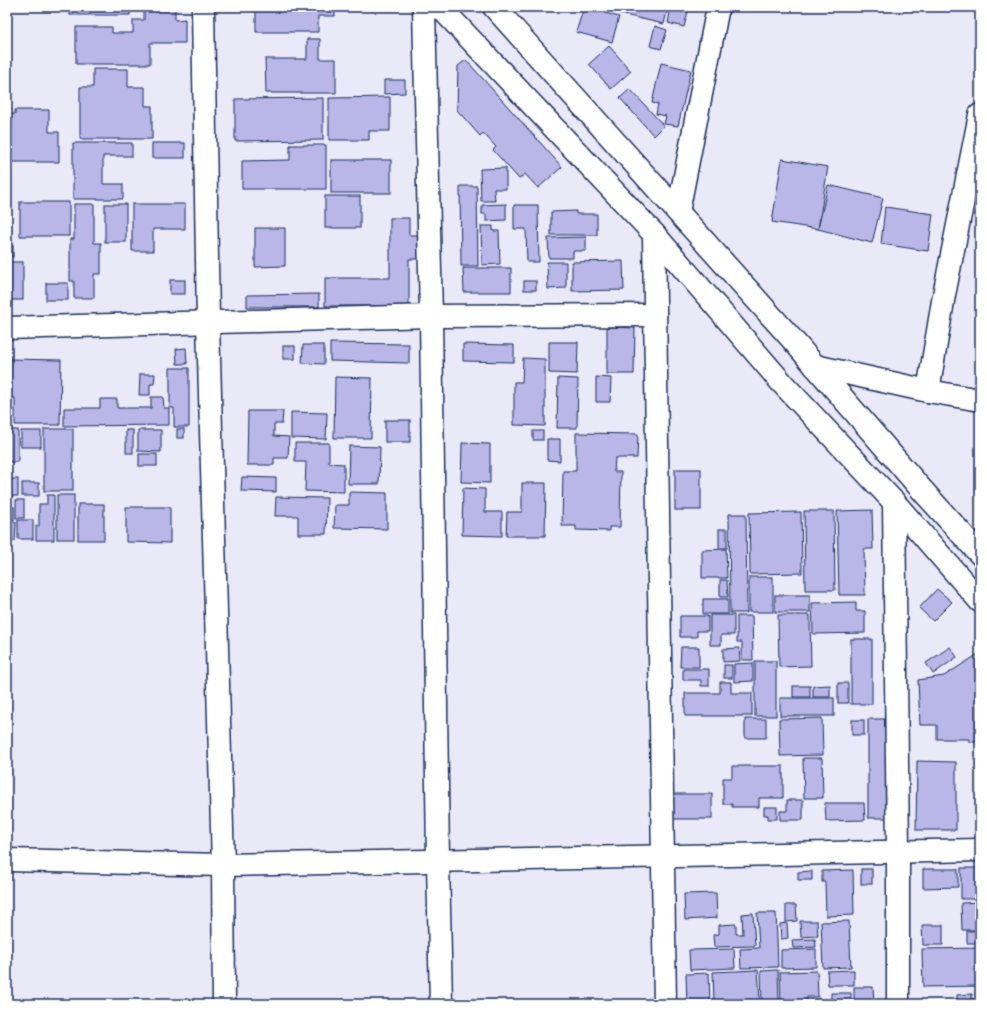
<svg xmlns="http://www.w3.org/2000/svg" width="987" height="1011" viewBox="0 0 987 1011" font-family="Dekko,sans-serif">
	<rect width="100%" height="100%" fill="#eae9f8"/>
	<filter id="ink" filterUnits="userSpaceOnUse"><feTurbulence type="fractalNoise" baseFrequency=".025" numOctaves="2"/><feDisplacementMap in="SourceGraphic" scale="8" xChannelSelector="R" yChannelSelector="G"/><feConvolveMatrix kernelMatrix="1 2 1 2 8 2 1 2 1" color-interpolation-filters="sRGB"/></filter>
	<g filter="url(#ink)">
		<g fill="#b8b7e8" stroke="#1b2f5e">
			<rect x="70" y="7" width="60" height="8"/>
			<polygon points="144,7 175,7 175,20 185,19 185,43 150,43 150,64 76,64 76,27 112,27 112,33 133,33 133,20 144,20"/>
			<polygon points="256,7 335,7 335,16 318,16 318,32 256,32"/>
			<polygon points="584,7 619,17 612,42 576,32"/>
			<polygon points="621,7 668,7 664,24 620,14"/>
			<polygon points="671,7 689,7 684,27 668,23"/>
			<polygon points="655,26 667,30 661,49 650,46"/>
			<polygon points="307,39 320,39 320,59 336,59 336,93 266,93 265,59 307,59"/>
			<polygon points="609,46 631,71 611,89 589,64"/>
			<polygon points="466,60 562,167 538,188 525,174 519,179 493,150 496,147 483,133 480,136 457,110 458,66"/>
			<polygon points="661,63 691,70 678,126 664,124 666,116 656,114 658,104 652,103"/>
			<polygon points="93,69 128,69 128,87 145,87 145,106 152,106 152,139 80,139 80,87 93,87"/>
			<polygon points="384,80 405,80 405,93 384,94"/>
			<polygon points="630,89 664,126 654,136 620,98"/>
			<polygon points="390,97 390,131 369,131 369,140 329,140 329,98"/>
			<polygon points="323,98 323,140 235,141 235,99"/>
			<polygon points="15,110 49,110 49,132 59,132 59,162 7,162 7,114 15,114"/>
			<polygon points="73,143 132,143 132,156 103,156 103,184 123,184 123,199 73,199"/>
			<rect x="152" y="143" width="33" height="15"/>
			<polygon points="290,145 326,145 326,189 242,189 242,161 290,160"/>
			<polygon points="782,159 828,167 818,229 772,222"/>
			<rect x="331" y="160" width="60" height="33"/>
			<polygon points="506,168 506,189 494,189 495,201 481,201 480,169"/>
			<polygon points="828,185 883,198 872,243 818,229"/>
			<polygon points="460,186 477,186 478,266 461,266"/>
			<rect x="325" y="196" width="35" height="32"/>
			<rect x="20" y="202" width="49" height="34"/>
			<polygon points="74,204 94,204 94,243 101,243 101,274 94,274 94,298 74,298 74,281 70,281 70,239 74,239"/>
			<rect x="105" y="204" width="21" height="38"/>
			<polygon points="132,204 185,204 185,229 153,229 153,251 132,251"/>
			<polygon points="506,204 506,220 486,221 486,214 482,214 482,205"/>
			<polygon points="514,205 538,205 539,262 527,262 526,229 514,229"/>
			<polygon points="885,207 933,214 928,251 881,244"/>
			<polygon points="576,211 576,214 597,214 597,235 551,235 551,212"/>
			<polygon points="390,218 409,218 409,235 421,235 421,259 409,259 409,306 325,306 325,278 390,278"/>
			<polygon points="481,226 493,226 493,231 499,231 500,264 482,265"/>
			<polygon points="255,228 285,228 285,266 255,267"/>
			<polygon points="586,237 586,251 573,251 573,258 549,258 548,238"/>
			<rect x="7" y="246" width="6" height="11"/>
			<polygon points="623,261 624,290 572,291 572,262"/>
			<rect x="7" y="262" width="16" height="38"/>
			<polygon points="547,262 566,262 566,288 548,289"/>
			<polygon points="463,268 511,268 511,292 464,292"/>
			<rect x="170" y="280" width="15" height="14"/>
			<rect x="524" y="281" width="12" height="9"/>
			<rect x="46" y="283" width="22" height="17"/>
			<polygon points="319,294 319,307 247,307 247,295"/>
			<polygon points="607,327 635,328 634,374 607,374"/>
			<polygon points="549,342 578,342 577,374 549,373"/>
			<polygon points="330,343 409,344 409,363 330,361"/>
			<polygon points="463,344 514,345 514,362 463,361"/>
			<polygon points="303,345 324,345 324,364 302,363"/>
			<rect x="283" y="346" width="12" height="13"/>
			<polygon points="186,348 187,364 177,364 176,349"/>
			<polygon points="523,358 545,359 545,426 514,425 514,382 522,382"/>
			<polygon points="7,359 61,360 60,425 15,425 15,398 7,398"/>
			<polygon points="170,368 189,368 189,427 174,427 174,408 170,408"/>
			<polygon points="140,374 155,374 154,384 150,384 150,395 139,395"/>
			<polygon points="335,377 372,378 371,438 334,438"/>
			<polygon points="596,377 611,378 610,402 596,402"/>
			<polygon points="558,378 578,379 577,428 557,428"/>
			<polygon points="151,397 163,397 164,408 169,408 169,425 64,426 64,408 100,408 100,399 117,399 117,408 151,408"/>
			<polygon points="248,411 283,411 282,424 274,424 274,436 289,437 288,458 274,458 274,465 247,465"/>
			<polygon points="291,412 327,413 326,439 291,438"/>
			<rect x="385" y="420" width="25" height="22"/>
			<rect x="44" y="429" width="29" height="62"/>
			<rect x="177" y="429" width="7" height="9"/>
			<rect x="7" y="430" width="11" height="32"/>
			<rect x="126" y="430" width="7" height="23"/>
			<polygon points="138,430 161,430 161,452 138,451"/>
			<rect x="21" y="431" width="20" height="16"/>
			<rect x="533" y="431" width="10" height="9"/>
			<polygon points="576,433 638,434 637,458 615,458 614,472 621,472 620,527 609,527 609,531 576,530 576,526 562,526 563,471 576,471"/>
			<polygon points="547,439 560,439 560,461 547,460"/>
			<polygon points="295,443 329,443 329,463 344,464 344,492 305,491 306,462 295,462"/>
			<polygon points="462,443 490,444 490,483 461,482"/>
			<polygon points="349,446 380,447 379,484 348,484"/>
			<rect x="139" y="454" width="18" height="12"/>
			<rect x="675" y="469" width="26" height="41"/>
			<polygon points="242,477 276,478 276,492 241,491"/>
			<rect x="7" y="479" width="11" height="17"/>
			<rect x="22" y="483" width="17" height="13"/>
			<polygon points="522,483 546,483 545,536 506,536 507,512 522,512"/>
			<polygon points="463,488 485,489 485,512 502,512 502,536 462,535"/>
			<polygon points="349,492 387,493 387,529 334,528 335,505 349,505"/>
			<polygon points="47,495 54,495 54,540 36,540 36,526 39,526 39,504 47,504"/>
			<rect x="57" y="495" width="17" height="44"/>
			<polygon points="276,497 327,498 326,534 298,534 298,516 275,516"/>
			<rect x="16" y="500" width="8" height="18"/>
			<rect x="78" y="504" width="26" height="36"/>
			<rect x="7" y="507" width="7" height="13"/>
			<polygon points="126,507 170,507 170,543 126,542"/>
			<polygon points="872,510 873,549 864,549 865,595 839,595 837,511"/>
			<polygon points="804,511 834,511 835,590 805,590"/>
			<polygon points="801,512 802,573 750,574 749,513"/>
			<polygon points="729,514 746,514 747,613 730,613"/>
			<rect x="18" y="520" width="15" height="19"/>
			<polygon points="7,522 16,522 15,541 7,541"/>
			<rect x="719" y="529" width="8" height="19"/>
			<polygon points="726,549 727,578 702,578 702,550"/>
			<rect x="749" y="577" width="24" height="35"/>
			<polygon points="720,580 727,580 728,597 720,597"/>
			<polygon points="937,589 952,602 933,621 919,608"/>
			<rect x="775" y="595" width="35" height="17"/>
			<rect x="703" y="599" width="25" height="15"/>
			<polygon points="856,602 856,611 865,611 865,633 813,634 812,603"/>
			<polygon points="710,615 734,615 734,635 721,635 721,645 710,645"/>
			<polygon points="778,615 810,615 811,666 779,667"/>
			<polygon points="680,616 708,616 708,631 697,631 697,637 680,637"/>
			<polygon points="737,616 752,616 753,660 742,660 742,642 737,642"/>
			<rect x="851" y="639" width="21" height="65"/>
			<polygon points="681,647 699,647 699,667 680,667"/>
			<polygon points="950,647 957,657 933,674 926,663"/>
			<polygon points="739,648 740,661 723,662 723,649"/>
			<polygon points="980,653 980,742 969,742 969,739 937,739 937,725 920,725 918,680 944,676"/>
			<rect x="755" y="661" width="21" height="55"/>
			<polygon points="753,663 753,681 734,682 734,664"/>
			<rect x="724" y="665" width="8" height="13"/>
			<polygon points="683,669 709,669 709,686 701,686 701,680 683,680"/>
			<polygon points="720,682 731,682 731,693 752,693 752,716 685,716 685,693 720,693"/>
			<rect x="838" y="683" width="10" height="20"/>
			<polygon points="830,685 830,697 813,697 813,686"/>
			<rect x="793" y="686" width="17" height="11"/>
			<rect x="780" y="698" width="54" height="18"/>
			<polygon points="822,718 823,755 780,756 779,719"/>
			<rect x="745" y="719" width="21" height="19"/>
			<polygon points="868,719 886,719 887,818 868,818"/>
			<rect x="852" y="720" width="12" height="15"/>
			<polygon points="803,758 822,758 823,798 804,798"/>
			<polygon points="917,761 956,762 956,830 916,830"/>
			<polygon points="732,766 783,766 783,798 759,798 759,807 732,807 732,804 723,804 723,778 732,778"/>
			<rect x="667" y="794" width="45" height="25"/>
			<polygon points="787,800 803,800 803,820 780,820 780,811 787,811"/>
			<polygon points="825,803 864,803 865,820 826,821"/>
			<polygon points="764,807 777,807 777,819 768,819 768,815 764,815"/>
			<rect x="961" y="868" width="19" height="31"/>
			<rect x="861" y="869" width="11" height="15"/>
			<polygon points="923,869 958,869 958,887 923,888"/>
			<polygon points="853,870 854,915 826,916 825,882 822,882 822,871"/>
			<polygon points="812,871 812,880 798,880 798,872"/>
			<polygon points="716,893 717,918 685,920 684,894"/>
			<polygon points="980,902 980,930 962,930 961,903"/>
			<polygon points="786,905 796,905 797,921 786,922"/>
			<polygon points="753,913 755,946 714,947 713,935 719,934 719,925 736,924 736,934 743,934 742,914"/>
			<polygon points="757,913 776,913 778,967 741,968 740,949 759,948"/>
			<polygon points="800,921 817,921 818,936 801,937"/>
			<polygon points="849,921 851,967 823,968 821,922"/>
			<polygon points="787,923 788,938 781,939 780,924"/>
			<polygon points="922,925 943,925 943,945 923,945"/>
			<rect x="967" y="931" width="13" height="12"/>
			<polygon points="815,939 816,947 793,948 792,940"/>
			<polygon points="980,948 980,986 923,987 922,949"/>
			<polygon points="734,949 735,968 690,970 689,950"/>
			<polygon points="816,949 816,967 781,968 781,950"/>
			<polygon points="758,970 760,1001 714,1003 713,972"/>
			<polygon points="778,970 779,1004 762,1004 761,971"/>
			<polygon points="854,970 854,985 828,985 827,971"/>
			<polygon points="817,971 818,997 807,997 807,1004 781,1004 780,972"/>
			<polygon points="709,973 710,1004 687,1004 686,974"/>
			<polygon points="854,987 873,987 874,1004 854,1004"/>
			<rect x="976" y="992" width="4" height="12"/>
			<polygon points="831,993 851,993 851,1004 811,1004 811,1000 831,999"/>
			<polygon points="972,994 972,1004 957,1004 957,995"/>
		</g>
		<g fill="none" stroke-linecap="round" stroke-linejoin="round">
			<g stroke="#1b2f5e" stroke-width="25">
				<g id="minor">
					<polyline points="203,7 208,322 223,865 224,1004"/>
					<polyline points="424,7 431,316 438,861 441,1004"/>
					<polyline points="678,212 718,7"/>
					<polyline points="654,234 665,1004"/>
					<polyline points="7,328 431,316 655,315"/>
					<polyline points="815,366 928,391 980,400"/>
					<polyline points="928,391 944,295 980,115"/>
					<polyline points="894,502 898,851 898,1004"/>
					<polyline points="7,860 223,865 980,850"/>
				</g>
			</g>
			<g stroke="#1b2f5e" stroke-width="25">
				<g id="secondary">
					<polyline points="440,7 654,234 782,383 894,502 980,601"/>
					<polyline points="494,7 791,338 922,490 980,554"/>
				</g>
			</g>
			<use href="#minor" stroke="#fff" stroke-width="22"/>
			<use href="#secondary" stroke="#fff" stroke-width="22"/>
		</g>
	</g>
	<rect width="987" height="1011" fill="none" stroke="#fff" stroke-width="24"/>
	<rect x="12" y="12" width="963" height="987" fill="none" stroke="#1b2f5e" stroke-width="1.5" filter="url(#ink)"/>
</svg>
